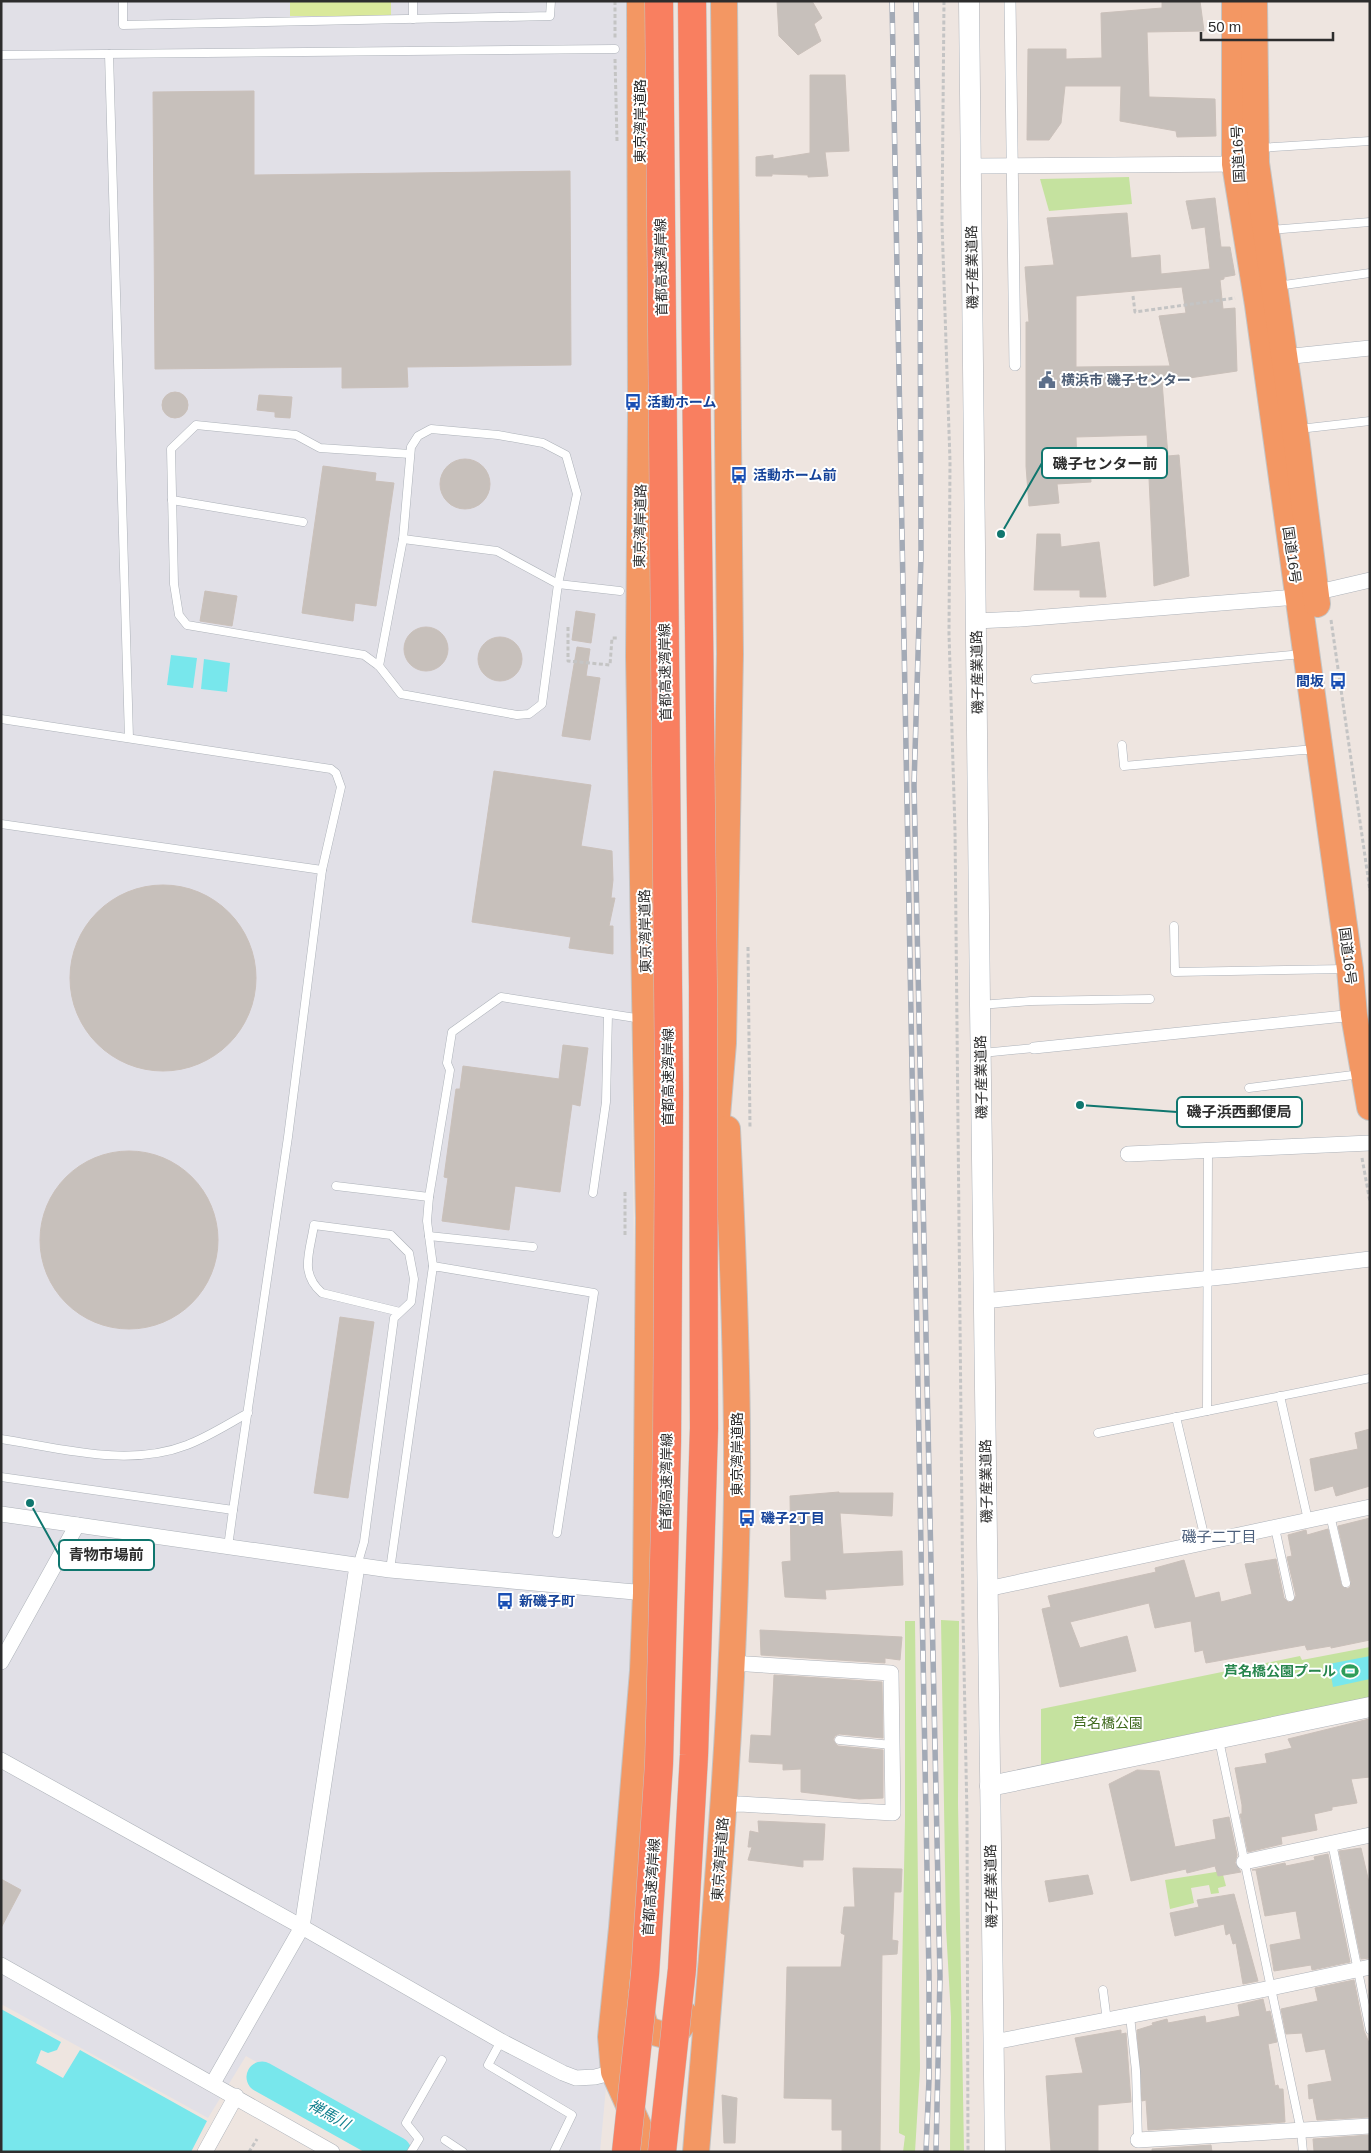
<svg xmlns="http://www.w3.org/2000/svg" width="1371" height="2153" viewBox="0 0 1371 2153" font-family="Helvetica,'Noto Sans JP',sans-serif">
	<rect width="100%" height="100%" fill="#eee5e0"/>
	<polygon fill="#e1e0e7" points="1,1 629,1 627,648 637,1544 630,1652 617,1969 600,2152 416,2152 246,2056 208,2118 1,2004"/>
	<g fill="#c5e29f">
		<polygon points="1129,177 1132,204 1049,211 1040,179"/>
		<polygon points="941,1620 959,1621 958,1803 964,2152 950,2152 951,2017 946,1928"/>
		<polygon points="905,1621 915,1621 920,2069 915,2152 903,2152 905,2136 899,2133 905,1819"/>
		<polygon points="1370,1647 1370,1697 1041,1765 1041,1709 1300,1656 1302,1660"/>
		<polygon points="1222,1871 1226,1886 1218,1888 1219,1893 1211,1894 1209,1885 1191,1888 1194,1903 1170,1909 1165,1880"/>
	</g>
	<rect fill="#dae99b" x="290" y="1" width="101" height="15"/>
	<g fill="#78e7ec">
		<polygon points="171,655 197,658 193,688 167,685"/>
		<polygon points="204,659 230,663 227,692 201,689"/>
		<polygon points="1370,1656 1370,1679 1333,1687 1329,1664"/>
		<polygon points="1,2009 61,2042 57,2050 48,2053 41,2050 36,2063 63,2078 80,2050 207,2121 191,2152 1,2152"/>
	</g>
	<g fill="none" stroke-linecap="round" stroke-linejoin="round">
		<polyline stroke="#78e7ec" stroke-width="31" points="262,2077 396,2152"/>
	</g>
	<g fill="#c7c0bb" stroke="#cac0ba" fill-rule="evenodd">
		<polygon points="777,1 812,1 822,18 814,24 821,41 798,55 779,36"/>
		<polygon points="1162,1 1200,1 1204,31 1147,32 1149,97 1215,99 1216,136 1177,137 1176,131 1120,121 1121,86 1065,86 1061,123 1049,140 1027,140 1028,49 1066,49 1066,59 1102,58 1101,13 1162,8"/>
		<polygon points="810,75 845,75 849,151 825,152 828,176 808,177 808,175 772,174 772,176 756,176 756,157 773,155 773,159 810,153"/>
		<polygon points="254,91 254,175 570,171 571,365 407,367 408,387 342,388 342,367 155,369 153,92"/>
		<path d="M1215,198L1221,247H1230L1235,275L1224,277V279L1220,280L1223,309L1235,308L1237,371L1162,382L1168,456L1179,455L1189,576L1154,586L1147,435L1076,437L1077,464H1090L1091,482L1057,484L1059,503L1029,506L1026,466V322H1029L1025,267L1054,265L1047,218L1127,213L1131,258L1160,255L1161,274L1210,269L1205,227L1192,229L1186,201ZM1182,287L1186,313L1159,316L1170,366L1076,367V296Z"/>
		<circle cx="175" cy="405" r="13"/>
		<polygon points="259,395 292,397 290,418 275,417 275,412 257,410"/>
		<circle cx="465" cy="484" r="25"/>
		<polygon points="323,466 376,473 375,481 394,483 376,606 355,603 353,621 302,613"/>
		<polygon points="1037,534 1060,534 1061,547 1099,542 1106,597 1080,597 1080,590 1034,590"/>
		<polygon points="205,591 237,596 232,626 200,621"/>
		<polygon points="576,611 595,614 591,643 572,640"/>
		<circle cx="426" cy="649" r="22"/>
		<circle cx="500" cy="659" r="22"/>
		<polygon points="577,647 590,649 586,676 600,678 590,740 562,736"/>
		<polygon points="494,771 591,785 581,846 612,851 613,880 611,898 615,898 609,926 613,926 613,954 569,948 571,937 472,922"/>
		<circle cx="163" cy="978" r="93"/>
		<polygon points="563,1045 588,1048 580,1106 572,1104 560,1192 515,1186 509,1230 442,1221 448,1178 444,1177 456,1089 460,1089 463,1066 559,1079"/>
		<circle cx="129" cy="1240" r="89"/>
		<polygon points="340,1317 374,1322 348,1498 314,1493"/>
		<polygon points="1370,1429 1370,1486 1336,1496 1333,1486 1315,1491 1310,1459 1358,1449 1355,1433"/>
		<polygon points="839,1492 839,1493 893,1493 892,1516 840,1513 843,1554 902,1551 903,1585 825,1590 826,1599 785,1597 782,1562 791,1561 790,1496"/>
		<polygon points="1370,1518 1370,1640 1331,1648 1331,1646 1307,1650 1305,1645 1206,1663 1203,1650 1195,1652 1191,1621 1155,1628 1149,1603 1070,1622 1080,1648 1127,1636 1136,1671 1060,1687 1042,1609 1051,1607 1048,1596 1156,1572 1155,1568 1184,1560 1195,1598 1219,1592 1221,1602 1252,1594 1245,1564 1276,1559 1284,1598 1288,1602 1292,1602 1296,1596 1287,1557 1292,1556 1288,1535 1306,1530 1307,1535 1328,1529 1341,1584 1347,1589 1350,1587 1351,1582 1338,1526"/>
		<polygon points="760,1630 902,1637 900,1660 885,1658 885,1663 761,1655"/>
		<polygon points="774,1675 882,1682 883,1738 839,1734 835,1736 833,1740 838,1746 883,1750 883,1798 859,1799 801,1792 801,1769 783,1770 783,1764 749,1762 751,1735 771,1736"/>
		<polygon points="1369,1719 1370,1777 1351,1779 1357,1803 1332,1807 1332,1810 1314,1814 1317,1830 1281,1837 1282,1844 1248,1852 1240,1814 1242,1814 1242,1805 1235,1768 1267,1763 1265,1754 1292,1748 1288,1739"/>
		<polygon points="1137,1770 1159,1771 1175,1847 1216,1839 1213,1820 1229,1817 1237,1855 1235,1863 1241,1872 1218,1876 1215,1866 1187,1873 1186,1869 1131,1881 1109,1784"/>
		<polygon points="758,1821 825,1824 823,1860 803,1860 803,1867 748,1860 752,1847 748,1847 750,1831 759,1833"/>
		<polygon points="1361,1848 1370,1887 1370,1958 1361,1959 1339,1851"/>
		<polygon points="1328,1854 1350,1962 1312,1970 1311,1965 1274,1971 1270,1945 1301,1939 1296,1911 1265,1916 1256,1870 1252,1870 1285,1863 1286,1866 1315,1860 1314,1857"/>
		<polygon points="853,1868 902,1869 901,1892 894,1892 892,1940 898,1941 897,1954 882,1955 880,2152 842,2152 842,2130 832,2130 832,2099 784,2098 787,1967 841,1967 845,1935 841,1933 844,1907 855,1907"/>
		<polygon points="1088,1875 1093,1894 1049,1902 1045,1881"/>
		<polygon points="1,1879 21,1890 1,1928"/>
		<polygon points="1234,1894 1258,1981 1243,1984 1236,1943 1233,1944 1230,1933 1226,1935 1224,1924 1175,1936 1170,1913 1199,1907 1197,1900"/>
		<polygon points="1354,1980 1364,2031 1370,2045 1370,2117 1317,2120 1313,2098 1309,2099 1308,2085 1332,2081 1325,2049 1306,2052 1302,2033 1286,2034 1281,2009 1318,2001 1315,1988"/>
		<polygon points="1263,1999 1266,2012 1270,2011 1277,2042 1268,2044 1275,2086 1278,2085 1279,2089 1283,2089 1285,2122 1148,2130 1146,2100 1142,2101 1137,2030 1153,2025 1152,2023 1167,2019 1168,2023 1205,2016 1206,2023 1240,2016 1238,2005"/>
		<polygon points="1121,2030 1121,2034 1126,2033 1131,2102 1098,2105 1098,2152 1051,2152 1046,2076 1083,2073 1075,2038"/>
		<polygon points="722,2095 737,2098 735,2143 724,2143"/>
		<polygon points="1370,2135 1370,2152 1314,2151 1313,2139"/>
		<polygon points="1211,2145 1212,2152 1152,2152 1152,2149"/>
	</g>
	<g fill="none" stroke-linecap="round" stroke-linejoin="round">
		<g stroke="#adb2b9" stroke-width="9">
			<g id="service">
				<polyline points="123,1 123,25 550,16 551,1"/>
				<polyline points="413,1 413,19"/>
				<polyline points="109,54 129,738"/>
				<polyline points="1,55 615,49"/>
				<polyline points="1259,148 1370,141"/>
				<polyline points="1269,230 1370,222"/>
				<polyline points="1277,286 1370,273"/>
				<polygon points="431,429 498,435 543,443 566,455 577,494 558,584 497,551 403,539 411,447 418,436"/>
				<polyline points="1299,429 1370,421"/>
				<polyline points="410,454 320,448 296,435 196,425 171,449 174,584 179,615 187,625 364,655 379,666 401,694 517,715 529,714 542,704 558,584 620,591"/>
				<polyline points="172,500 303,522"/>
				<polyline points="379,666 403,539"/>
				<polyline points="1035,679 1302,654"/>
				<polyline points="1,719 331,769 336,773 341,787 322,870 288,1137 233,1510 1,1477"/>
				<polyline points="1122,745 1124,766 1303,750 1316,750"/>
				<polyline points="1,824 322,870"/>
				<polyline points="1174,926 1175,972 1346,969"/>
				<polyline points="980,1005 1031,1001 1150,999"/>
				<polyline points="982,1053 1034,1048"/>
				<polyline points="1249,1088 1361,1074"/>
				<polyline points="336,1186 429,1197"/>
				<polyline points="593,1193 606,1102 608,1014"/>
				<polyline points="429,1236 533,1247"/>
				<polyline points="433,1266 427,1221 429,1197 450,1070 447,1063 452,1032 501,997 642,1019"/>
				<polyline points="1280,1396 1308,1520"/>
				<polyline points="1207,1411 1208,1151"/>
				<polyline points="1176,1417 1206,1543"/>
				<polyline points="1098,1433 1370,1378"/>
				<path d="M1,1439C60,1448 128,1468 187,1445C208,1437 228,1424 248,1413"/>
				<polyline points="1330,1515 1346,1583"/>
				<polyline points="1275,1528 1290,1597"/>
				<polyline points="228,1547 233,1510"/>
				<path d="M357,1566L364,1542L394,1318L411,1302L414,1279L409,1253L391,1235L314,1225C310,1252 299,1273 322,1293L400,1312"/>
				<polyline points="390,1570 433,1266 594,1293 557,1533"/>
				<polyline points="839,1740 892,1745"/>
				<polyline points="1219,1740 1301,2131 1303,2152"/>
				<polyline points="1332,1843 1370,2030"/>
				<polyline points="1103,1990 1107,2021"/>
				<polyline points="1130,2016 1136,2071 1138,2140"/>
				<polyline points="501,2041 488,2065 572,2115 554,2152"/>
				<polyline points="445,2140 463,2152"/>
				<polyline points="411,2152 419,2139 406,2123 442,2060"/>
			</g>
		</g>
		<g stroke="#adb2b9" stroke-width="12">
			<g id="pedestrian">
				<polyline points="1010,1 1015,365"/>
				<polyline points="1034,1048 1354,1015"/>
			</g>
		</g>
		<g stroke="#adb2b9" stroke-width="16">
			<g id="minor">
				<polyline points="971,166 1242,164"/>
				<polyline points="1284,355 1293,356 1370,348"/>
				<polyline points="976,621 1020,619 1297,597 1370,580"/>
				<polyline points="1128,1154 1370,1143"/>
				<polyline points="984,1301 1232,1276 1370,1259"/>
				<polyline points="1,1514 390,1570 646,1593"/>
				<polyline points="987,1589 1370,1507"/>
				<polyline points="1,1662 77,1525"/>
				<polyline points="1,1760 302,1927 501,2041 563,2073 576,2078 595,2077 614,2072"/>
				<polyline points="724,1805 740,1804 893,1813 891,1673 731,1663"/>
				<polyline points="1244,1862 1370,1835"/>
				<polyline points="1,1965 332,2152"/>
				<polyline points="994,2042 1271,1988 1370,1967"/>
				<polyline points="213,2083 302,1927 357,1566"/>
				<polyline points="1138,2140 1370,2126"/>
				<polyline points="205,2152 236,2096"/>
			</g>
		</g>
		<g stroke="#adb2b9" stroke-width="21">
			<g id="tertiary">
				<polyline points="969,1 980,1005 995,2152"/>
				<polyline points="990,1786 1370,1707"/>
			</g>
		</g>
		<g stroke="#c4c4c4" stroke-width="28">
			<g id="trunk">
				<polyline points="640,1 641,412 639,657 649,1218 646,1593 643,1671 622,1928 611,2037 614,2072 650,2152"/>
				<polyline points="1235,1 1235,164 1258,305 1350,969 1354,1015 1370,1107"/>
				<polyline points="1254,1 1256,163 1295,430 1317,604"/>
				<polyline points="714,1153 723,1043 730,654 724,1"/>
				<path d="M639,2000C641,2008 642,2020 646,2027C648,2030 653,2032 657,2033C671,2038 683,2030 685,2015"/>
				<path d="M696,2152C714,1933 734,1714 737,1494C738,1372 733,1251 727,1129"/>
			</g>
		</g>
		<g stroke="#c4c4c4" stroke-width="3" stroke-dasharray="4 2.5" stroke-linecap="butt">
			<polyline points="615,1 615,38"/>
			<polyline points="944,1 942,223 950,461 949,634 955,830 963,1616 967,1817 968,2152"/>
			<polyline points="615,59 617,141"/>
			<polyline points="1133,296 1135,312 1235,298"/>
			<polyline points="1331,620 1370,891"/>
			<polyline points="568,627 568,661 610,665 612,638 617,638"/>
			<polyline points="748,947 750,1128"/>
			<polyline points="1362,1158 1370,1202"/>
			<polyline points="625,1192 625,1236"/>
			<polyline points="249,2152 257,2139"/>
		</g>
		<use href="#service" stroke="#fff" stroke-width="8"/>
		<use href="#pedestrian" stroke="#fff" stroke-width="11"/>
		<use href="#minor" stroke="#fff" stroke-width="15"/>
		<use href="#tertiary" stroke="#fff" stroke-width="20"/>
		<use href="#trunk" stroke="#f39763" stroke-width="26"/>
		<g stroke="#a3aab6" stroke-width="5.5">
			<g id="rail">
				<polyline points="892,1 929,1975 929,2079 926,2152"/>
				<polyline points="916,1 920,249 921,557 914,785 940,1976 936,2152"/>
			</g>
		</g>
		<use href="#rail" stroke="#fff" stroke-width="4" stroke-dasharray="11" stroke-linecap="butt"/>
		<g stroke="#c4c4c4" stroke-width="29" stroke-linecap="butt">
			<g id="motorway-bridge">
				<polyline points="626,2152 645,1974 659,1763 667,1441 669,1093 659,1"/>
				<polyline points="662,2152 682,1969 694,1755 704,1428 703,986 692,1"/>
			</g>
		</g>
		<use href="#motorway-bridge" stroke="#f97f60" stroke-width="28"/>
	</g>
	<defs>
		<g id="civic-bare" transform="scale(1.35)"><path d="M-.6-6.5H3V-4.5H.6V-3L4-1V1h2V6H-6V1h2V-1L-.6-3ZM-1.2 2.5V6h2.4V2.5Z" fill="#5c6f8a" stroke="#fff" stroke-width="2.5" paint-order="stroke"/></g>
		<g id="bus-bare" transform="scale(1.35)"><path d="M-5-6H5V4H4V6H2V4H-2V6H-4V4H-5ZM-3.5-4V0h7V-4ZM-3.5 1.2v1.5H-2V1.2ZM2 1.2v1.5H3.5V1.2Z" fill="#1a4fb4" stroke="#fff" stroke-width="2.5" paint-order="stroke"/></g>
		<g id="stadium-bare" transform="scale(1.35)"><path d="M0-5a6.5 5 0 1 0 0 10a6.5 5 0 1 0 0-10ZM-3.5-1.8h7v3.6h-7Z" fill="#2e9e5b" stroke="#fff" stroke-width="2.5" paint-order="stroke"/></g>
	</defs>
	<g fill-rule="evenodd">
		<use href="#civic-bare" x="1047" y="380"/>
		<use href="#bus-bare" x="633" y="402"/>
		<use href="#bus-bare" x="739" y="475"/>
		<use href="#bus-bare" x="1338" y="681"/>
		<use href="#bus-bare" x="747" y="1518"/>
		<use href="#bus-bare" x="505" y="1601"/>
		<use href="#stadium-bare" x="1350" y="1671"/>
	</g>
	<g text-anchor="middle" dominant-baseline="central" stroke-width="4" stroke-linejoin="round" paint-order="stroke">
		<g font-size="14" fill="#2d2d2d" stroke="#fff">
			<text transform="translate(640 121) rotate(-90)">東京湾岸道路</text>
			<text transform="translate(1238 154) rotate(-93)">国道16号</text>
			<text transform="translate(661 267) rotate(-91)">首都高速湾岸線</text>
			<text transform="translate(972 267) rotate(-91)">磯子産業道路</text>
			<text transform="translate(640 526) rotate(-89)">東京湾岸道路</text>
			<text transform="translate(1292 555) rotate(82)">国道16号</text>
			<text transform="translate(665 672) rotate(-91)">首都高速湾岸線</text>
			<text transform="translate(977 672) rotate(-91)">磯子産業道路</text>
			<text transform="translate(645 931) rotate(-91)">東京湾岸道路</text>
			<text transform="translate(1348 956) rotate(83)">国道16号</text>
			<text transform="translate(668 1077) rotate(-90)">首都高速湾岸線</text>
			<text transform="translate(981 1077) rotate(-91)">磯子産業道路</text>
			<text transform="translate(737 1454) rotate(-90)">東京湾岸道路</text>
			<text transform="translate(986 1481) rotate(-91)">磯子産業道路</text>
			<text transform="translate(666 1482) rotate(-89)">首都高速湾岸線</text>
			<text transform="translate(720 1859) rotate(-86)">東京湾岸道路</text>
			<text transform="translate(991 1886) rotate(-91)">磯子産業道路</text>
			<text transform="translate(651 1887) rotate(-86)">首都高速湾岸線</text>
		</g>
		<g font-size="14" font-weight="bold" fill="#4e5e75" stroke="#fff" text-anchor="start">
			<text x="1061" y="380">横浜市 磯子センター</text>
		</g>
		<g font-size="14" font-weight="bold" fill="#164399" stroke="#fff" text-anchor="start">
			<text x="647" y="402">活動ホーム</text>
			<text x="753" y="475">活動ホーム前</text>
			<text x="1324" y="681" text-anchor="end">間坂</text>
			<text x="761" y="1518">磯子2丁目</text>
			<text x="519" y="1601">新磯子町</text>
		</g>
		<g font-size="14" font-weight="bold" fill="#27864d" stroke="#fff" text-anchor="end">
			<text x="1336" y="1671">芦名橋公園プール</text>
		</g>
		<g font-size="14" fill="#3f6a1d" stroke="#fff">
			<text x="1108" y="1723">芦名橋公園</text>
		</g>
		<g font-size="15" fill="#4e617d" stroke="#fff">
			<text x="1219" y="1536">磯子二丁目</text>
		</g>
		<g font-size="15" font-style="italic" fill="#12808e" stroke="#fff">
			<text transform="translate(329 2114) rotate(29)">禅馬川</text>
		</g>
	</g>
	<path fill="none" stroke="#0f766e" stroke-width="2" d="M1001 534L1042 463M1080 1105L1177 1112M30 1503L59 1555"/>
	<g fill="#0f766e" stroke="#fff" stroke-width="2">
		<circle cx="1001" cy="534" r="5"/>
		<circle cx="1080" cy="1105" r="5"/>
		<circle cx="30" cy="1503" r="5"/>
	</g>
	<g fill="#fff" stroke="#0f766e" stroke-width="2">
		<rect x="1042" y="448" width="125" height="30" rx="5"/>
		<rect x="1177" y="1097" width="125" height="30" rx="5"/>
		<rect x="59" y="1540" width="95" height="30" rx="5"/>
	</g>
	<g font-size="15" text-anchor="middle" font-weight="bold" fill="#2d2d2d">
		<text x="1105" y="469">磯子センター前</text>
		<text x="1239" y="1117">磯子浜西郵便局</text>
		<text x="106" y="1560">青物市場前</text>
	</g>
	<rect width="1371" height="2153" fill="none" stroke="#2d2d2d" stroke-width="5"/>
	<path d="M1201 32v8h132v-8" fill="none" stroke="#2d2d2d" stroke-width="2.5"/>
	<text x="1208" y="32" font-size="15" fill="#2d2d2d" stroke="#ffffff" stroke-width="4" paint-order="stroke">50 m</text>
</svg>
